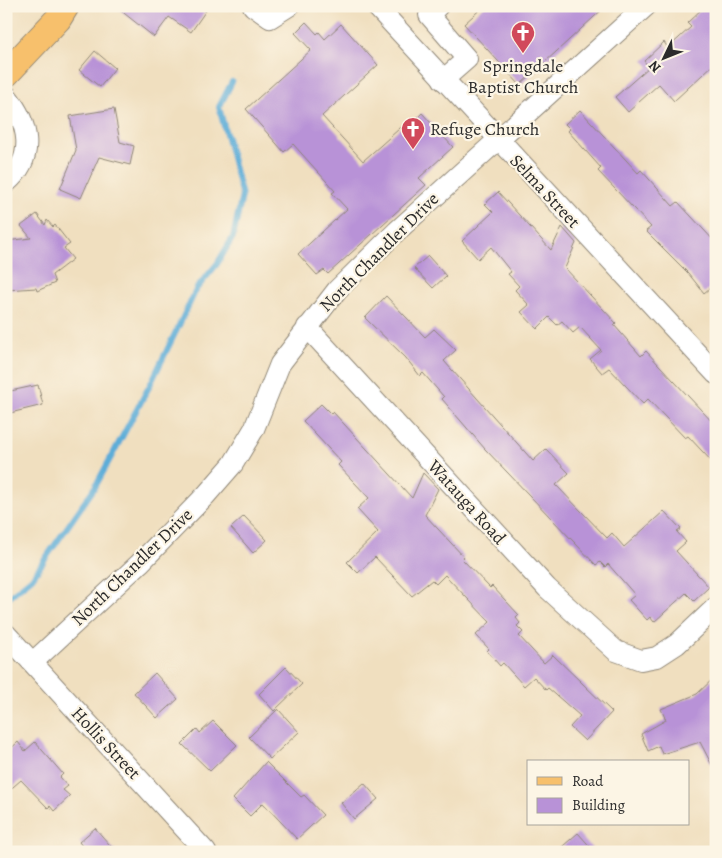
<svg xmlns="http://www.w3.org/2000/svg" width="722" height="858" viewBox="0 0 722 858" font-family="Alegreya,serif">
	<rect width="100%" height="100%" fill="#fcf5e5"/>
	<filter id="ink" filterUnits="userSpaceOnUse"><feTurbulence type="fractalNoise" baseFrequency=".02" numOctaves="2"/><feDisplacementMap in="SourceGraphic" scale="10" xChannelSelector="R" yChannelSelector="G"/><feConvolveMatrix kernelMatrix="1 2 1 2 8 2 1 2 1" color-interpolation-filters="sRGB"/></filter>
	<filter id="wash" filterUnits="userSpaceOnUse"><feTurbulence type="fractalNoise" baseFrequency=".0096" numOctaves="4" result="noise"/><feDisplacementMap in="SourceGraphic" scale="20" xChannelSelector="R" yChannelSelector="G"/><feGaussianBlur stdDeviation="1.12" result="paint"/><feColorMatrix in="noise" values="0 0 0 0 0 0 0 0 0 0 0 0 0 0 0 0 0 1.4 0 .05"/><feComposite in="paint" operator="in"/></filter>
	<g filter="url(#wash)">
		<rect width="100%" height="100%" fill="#f0dfbf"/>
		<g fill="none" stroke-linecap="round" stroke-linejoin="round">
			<polyline stroke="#5dadd8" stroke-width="6" points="10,596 32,578 95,487 150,385 197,288 217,264 233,237 242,196 219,107 232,82"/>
		</g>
		<g id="blocks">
			<g fill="#b892d7">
				<polygon points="115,6 209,6 191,32 169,17 154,37"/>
				<polygon points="484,6 606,6 520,85 464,24"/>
				<polygon points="705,6 709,6 716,14 716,62 674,101 659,84 628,112 615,97 649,67 644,61 664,42 668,48 691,27 687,23"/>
				<polygon points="306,22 317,34 319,32 325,39 341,24 378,65 322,116 363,161 408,121 411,124 422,113 453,147 419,178 426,185 328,274 324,270 317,275 298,254 347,209 332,193 335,191 293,144 284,152 246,109 311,50 295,33"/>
				<polygon points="95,51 115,68 100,87 79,70"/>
				<polygon points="114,109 120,142 134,146 130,165 99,157 81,198 60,189 76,150 70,116"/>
				<polygon points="580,110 638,173 641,170 673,206 678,202 716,243 716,283 704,293 688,273 646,231 651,227 598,171 601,168 568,131 570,129 565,124"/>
				<polygon points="498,192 551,250 562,227 576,243 565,268 616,323 614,325 641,356 646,351 716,426 716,466 688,436 685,438 648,399 643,404 609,368 602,373 590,359 601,350 580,327 573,333 562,321 557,325 549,317 537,329 521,312 529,305 515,290 519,286 508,274 511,272 491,247 478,259 462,241 493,212 485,204"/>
				<polygon points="37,214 45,225 47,220 53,227 55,225 70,244 64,248 73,259 52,275 55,283 37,291 36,288 6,290 6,241 31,238 21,226"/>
				<polygon points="428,256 446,276 433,288 414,268"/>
				<polygon points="386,296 425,337 434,329 456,350 444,361 533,461 546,449 569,473 556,485 607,538 612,533 624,547 664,511 681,529 677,532 686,542 676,551 709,587 694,601 686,593 654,622 650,617 647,620 629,600 635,595 608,564 605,567 600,562 596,565 485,449 442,399 444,397 423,373 420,376 406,358 365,318"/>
				<polygon points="38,385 43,405 6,414 6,392"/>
				<polygon points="321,404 331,414 333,412 412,498 423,473 438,489 425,515 464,557 462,559 490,588 492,586 519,615 516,618 520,623 517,626 523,632 519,636 544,663 553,655 612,712 585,741 570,727 580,716 548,688 546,690 534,677 524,686 503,663 500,666 487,651 489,649 476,635 490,622 445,575 436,584 432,580 412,596 375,557 358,573 347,562 378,532 357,509 369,498 338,465 341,462 303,421"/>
				<polygon points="244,516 267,540 253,553 231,528"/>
				<polygon points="286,667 302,684 274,711 259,694"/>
				<polygon points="155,673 178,699 157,718 134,693"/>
				<polygon points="716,676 716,773 700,742 662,754 659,746 648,751 641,734 666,720 661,709 697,694"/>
				<polygon points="278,709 299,732 270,759 249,737"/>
				<polygon points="213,721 237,745 210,771 182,744 197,729 200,733"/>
				<polygon points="18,742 25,751 35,742 63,774 60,777 68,786 63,790 70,796 54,811 50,806 48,808 21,780 6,793 6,753"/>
				<polygon points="266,762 301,797 304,795 323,815 297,839 263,803 250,816 233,799"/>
				<polygon points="364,783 378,799 354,819 341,803"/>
				<polygon points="95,828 116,852 87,852 79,842"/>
				<polygon points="578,833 595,852 556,852"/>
			</g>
		</g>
	</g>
	<g filter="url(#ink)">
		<use href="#blocks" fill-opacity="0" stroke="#8e8575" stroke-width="1"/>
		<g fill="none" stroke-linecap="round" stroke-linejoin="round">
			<g stroke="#8e8575" stroke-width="22">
				<g id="minor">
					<polyline points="253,6 270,18 289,6"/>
					<polyline points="376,6 716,374"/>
					<polyline points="438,6 429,15 467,59 443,80"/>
					<path d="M6,95C29,123 37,157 6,183"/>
					<polyline points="307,327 547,588 616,651 641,660 657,657 677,644 716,607"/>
					<polyline points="6,634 206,852"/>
					<polyline points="33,662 140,563 206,495 233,464 254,429 280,364 337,290 397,231 646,6"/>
				</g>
			</g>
			<g stroke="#8e8575" stroke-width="28">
				<polyline id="major" points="6,74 58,19 66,6"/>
			</g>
			<use href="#minor" stroke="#fff" stroke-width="20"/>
			<use href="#major" stroke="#f7c06c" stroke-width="26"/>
		</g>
	</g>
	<defs>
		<g id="church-pin" transform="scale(1.25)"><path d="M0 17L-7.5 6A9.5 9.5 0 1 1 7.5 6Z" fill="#d1495b" stroke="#fcf5e5"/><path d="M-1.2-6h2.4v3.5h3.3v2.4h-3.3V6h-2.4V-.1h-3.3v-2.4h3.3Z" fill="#fff"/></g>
	</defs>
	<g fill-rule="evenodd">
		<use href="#church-pin" x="523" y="33"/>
		<use href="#church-pin" x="413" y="129"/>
	</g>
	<g text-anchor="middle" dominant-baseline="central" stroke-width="4.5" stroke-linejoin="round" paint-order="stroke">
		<g font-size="18" fill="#2b2b2b" stroke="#fcf5e5">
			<text x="523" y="66">Springdale<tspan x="523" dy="21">Baptist Church</tspan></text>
			<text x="430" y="129" text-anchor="start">Refuge Church</text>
		</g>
		<g font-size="18" fill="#2b2b2b" stroke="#fcf5e5">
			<text transform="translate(545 191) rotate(47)">Selma Street</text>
			<text transform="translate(379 252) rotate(-45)">North Chandler Drive</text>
			<text transform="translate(467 502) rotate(48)">Watauga Road</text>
			<text transform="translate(132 567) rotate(-44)">North Chandler Drive</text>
			<text transform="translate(106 743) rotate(47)">Hollis Street</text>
		</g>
	</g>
	<rect width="722" height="858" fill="none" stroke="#fcf5e5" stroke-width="25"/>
	<rect x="527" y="760" width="162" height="65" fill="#fcf5e5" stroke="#a8a49b"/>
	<rect x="537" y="777" width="25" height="8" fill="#f7c06c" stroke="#a8a49b"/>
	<text x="572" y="786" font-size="15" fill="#2b2b2b">Road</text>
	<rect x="537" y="798" width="25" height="15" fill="#b892d7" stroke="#a8a49b"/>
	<text x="572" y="810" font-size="15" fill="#2b2b2b">Building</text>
	<g transform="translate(664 58) rotate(227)" stroke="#fcf5e5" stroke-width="4" paint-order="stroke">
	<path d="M0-4L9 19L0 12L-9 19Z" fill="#2b2b2b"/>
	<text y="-8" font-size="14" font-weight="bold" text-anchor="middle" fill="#2b2b2b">N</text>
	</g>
</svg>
